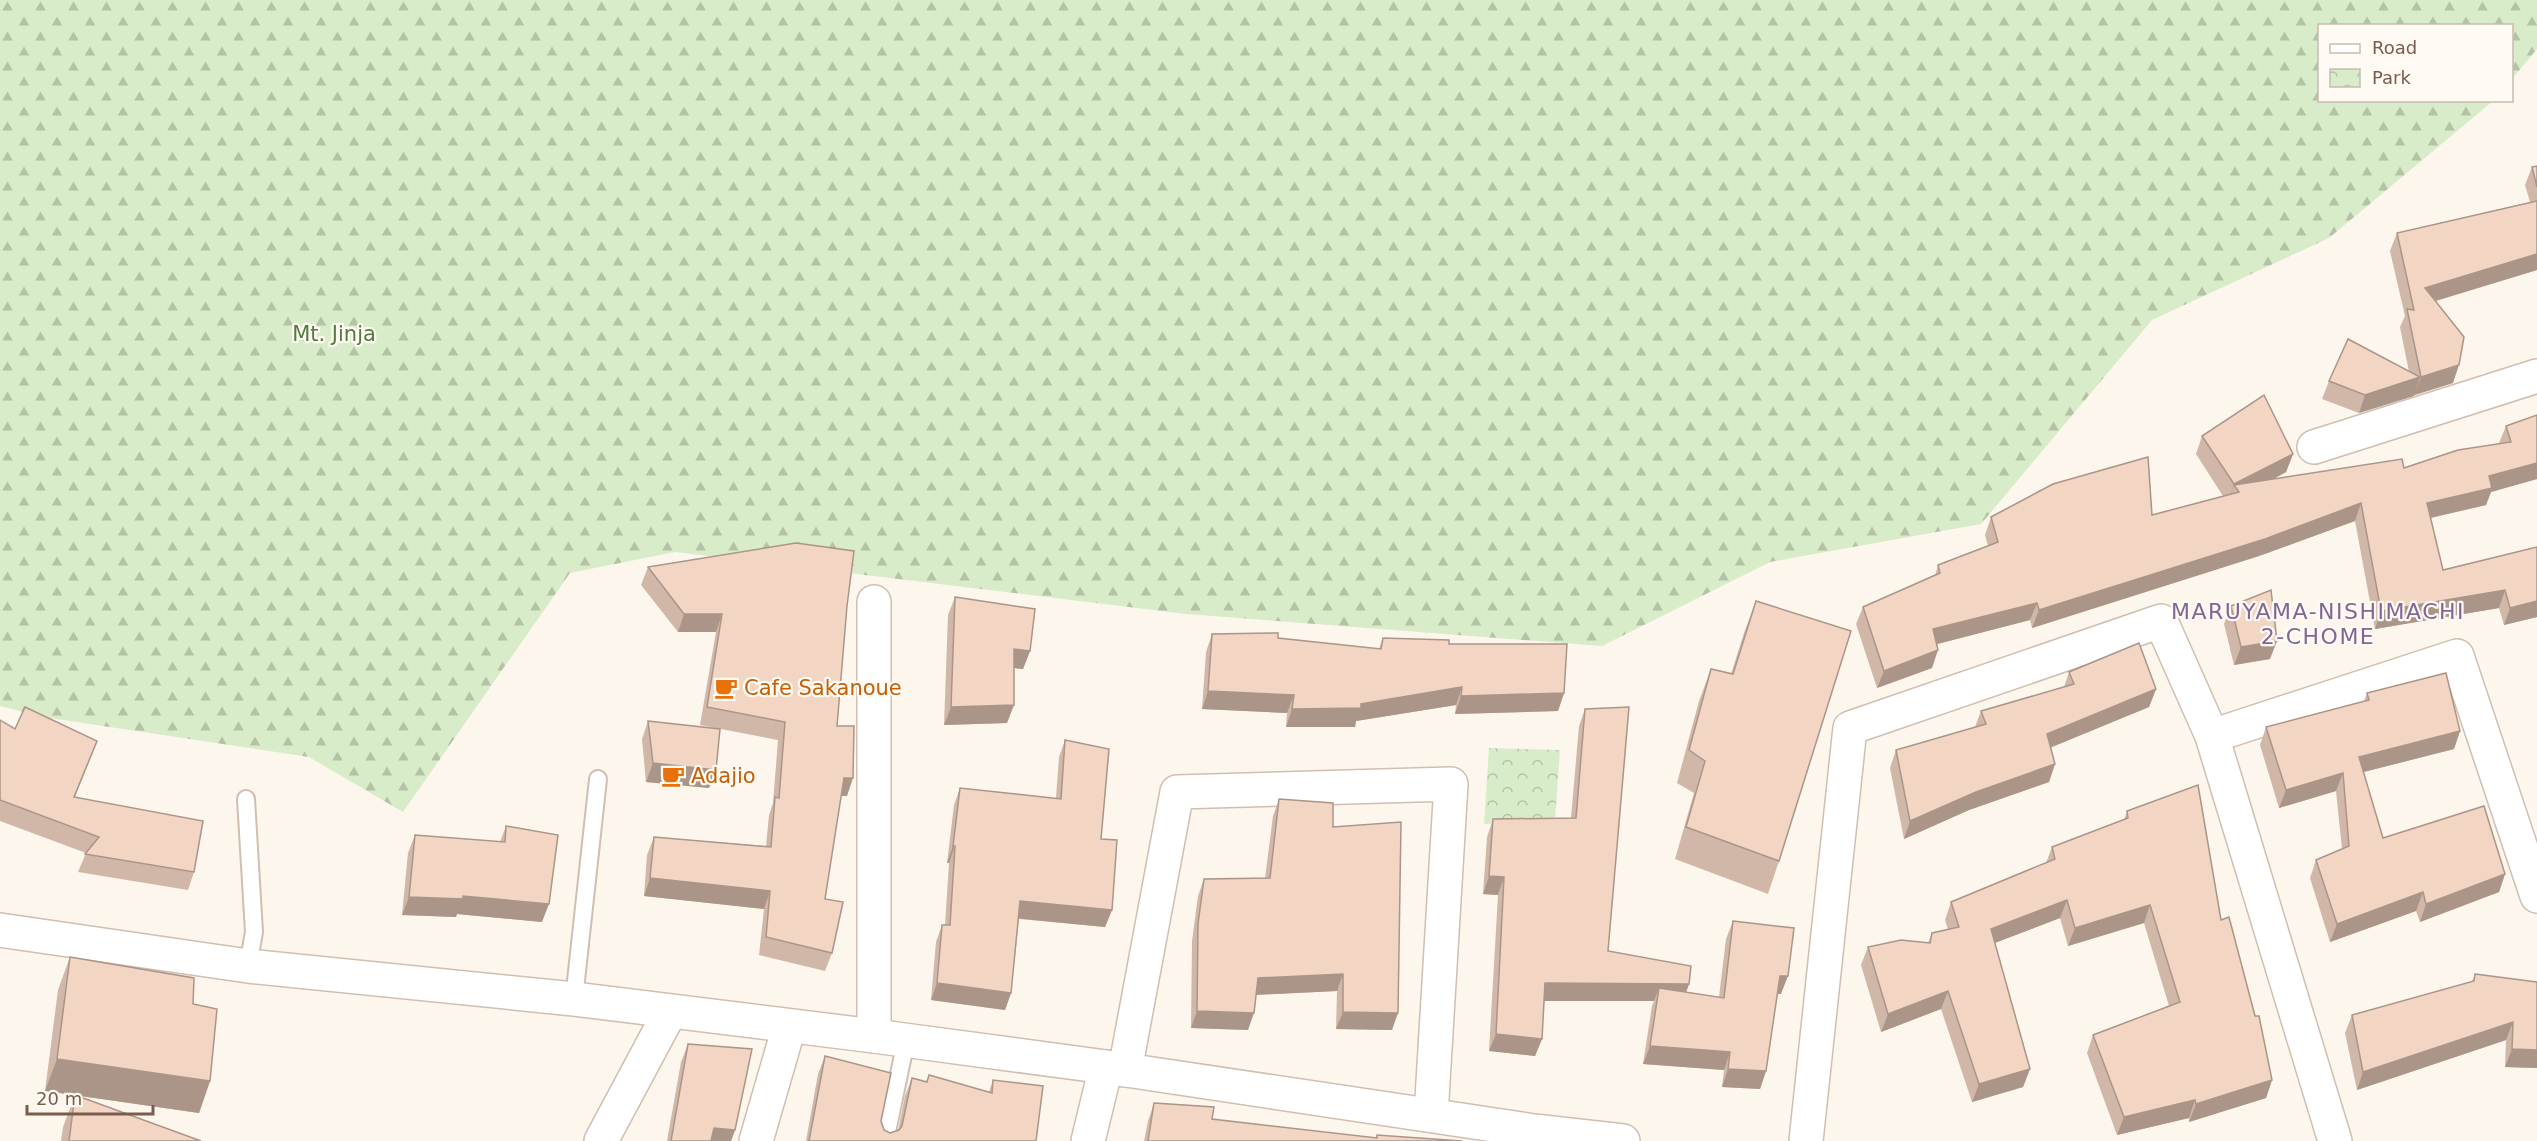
<svg xmlns="http://www.w3.org/2000/svg" width="2537" height="1141" viewBox="0 0 2537 1141" font-family="'DejaVu Sans',sans-serif">
	<defs>
		<pattern id="forest-firs" width="22" height="20" patternUnits="userSpaceOnUse" patternTransform="scale(1.5)"><rect width="22" height="20" fill="#d8ecc9"/><path d="M5 1l3.5 6h-7zM16 11l3.5 6h-7z" fill="#b4c2a5"/></pattern>
		<pattern id="park-crowns" width="20" height="18" patternUnits="userSpaceOnUse" patternTransform="scale(1.5)"><rect width="20" height="18" fill="#d8ecc9"/><path d="M2 6a3 3 0 1 1 6 0M12 15a3 3 0 1 1 6 0" fill="none" stroke="#b4c2a5"/></pattern>
	</defs>
	<rect width="100%" height="100%" fill="#fdf6ec"/>
	<polygon fill="url(#forest-firs)" points="0,0 2537,0 2537,49 2512,79 2512,26 2320,26 2320,100 2493,101 2329,238 2152,320 1981,524 1770,562 1602,646 1186,614 675,552 570,573 403,812 309,757 43,717 0,706"/>
	<polygon fill="url(#park-crowns)" points="1489,748 1560,750 1555,821 1484,824"/>
	<g fill="none" stroke-linecap="round" stroke-linejoin="round">
		<g stroke="#d1beb0" stroke-width="20">
			<g id="service">
				<polyline points="246,799 254,932 248,966"/>
				<polyline points="574,999 598,779"/>
				<polyline points="885,1141 906,1041"/>
			</g>
		</g>
		<g stroke="#d1beb0" stroke-width="36">
			<g id="minor">
				<polyline points="2314,447 2537,376"/>
				<polyline points="2212,736 2457,656 2537,896"/>
				<polyline points="874,1036 874,602"/>
				<polyline points="1125,1070 1177,792 1451,784 1431,1115"/>
				<polyline points="601,1141 670,1012"/>
				<polyline points="756,1141 789,1027"/>
				<polyline points="1088,1141 1106,1067"/>
				<polyline points="1806,1141 1850,728 2161,621 2212,736 2335,1141"/>
			</g>
		</g>
		<g stroke="#d1beb0" stroke-width="36">
			<polyline id="tertiary" points="0,930 248,966 574,999 874,1036 1106,1067 1534,1131 1623,1141"/>
		</g>
		<use href="#service" stroke="#fff" stroke-width="16"/>
		<use href="#minor" stroke="#fff" stroke-width="33"/>
		<use href="#tertiary" stroke="#fff" stroke-width="33"/>
	</g>
	<g fill="#d1b7a8">
		<polygon points="2537,166 2537,270 2435,301 2453,383 2359,413 2322,399 2329,381 2409,372 2400,327 2405,316 2390,251 2397,233 2530,202 2525,185 2532,167"/>
		<polygon points="2537,415 2537,479 2491,492 2486,505 2431,518 2443,570 2537,547 2537,617 2504,625 2499,608 2375,629 2355,521 2259,556 2032,628 2030,620 1937,644 1932,668 1877,688 1856,624 1863,607 1935,576 1938,565 1988,546 1985,535 1991,517 2152,515 2223,496 2196,454 2202,436 2293,454 2286,472 2274,479 2404,468 2499,443 2506,426"/>
		<polygon points="648,567 847,606 837,726 847,796 841,796 825,899 832,953 825,971 759,955 764,909 644,896 647,855 654,837 766,846 769,815 773,803 778,740 700,725 716,632 678,632 641,585"/>
		<polygon points="955,597 1030,651 1023,669 1014,668 1007,723 944,725 948,615"/>
		<polygon points="1756,601 1779,861 1768,894 1675,859 1694,793 1677,783 1699,701 1711,669 1731,674 1744,633"/>
		<polygon points="2231,606 2270,659 2234,665 2224,624"/>
		<polygon points="1212,634 1278,638 1379,649 1383,638 1449,644 1564,693 1558,711 1455,714 1456,705 1356,721 1355,727 1286,727 1287,713 1202,709 1206,652"/>
		<polygon points="2069,672 2156,689 2149,707 2051,747 2055,764 2049,782 1969,810 1904,839 1890,768 1896,750 1975,727 1981,711 2064,687"/>
		<polygon points="2367,693 2460,731 2454,749 2363,772 2383,838 2505,874 2499,892 2420,922 2416,911 2330,942 2310,878 2316,860 2342,849 2336,791 2279,808 2260,745 2266,727 2364,701"/>
		<polygon points="1585,709 1608,951 1689,984 1686,992 1719,997 1726,939 1733,921 1781,994 1777,994 1766,1071 1760,1089 1722,1087 1724,1070 1643,1064 1652,1006 1654,1001 1544,1001 1542,1039 1535,1056 1489,1051 1498,895 1483,894 1487,837 1493,819 1571,818 1579,726"/>
		<polygon points="0,720 15,729 97,741 75,797 194,872 188,890 78,872 86,853 0,821"/>
		<polygon points="648,721 709,788 646,782 642,739"/>
		<polygon points="1065,740 1101,839 1112,910 1105,927 1019,919 1011,993 1005,1010 931,1000 936,942 942,925 945,925 949,863 947,863 954,805 960,788 1056,798 1059,757"/>
		<polygon points="1279,799 1333,827 1392,1030 1336,1029 1337,991 1256,995 1248,1030 1191,1028 1192,941 1198,896 1204,879 1265,878 1273,816"/>
		<polygon points="2127,811 2221,920 2272,1080 2266,1098 2189,1122 2189,1118 2117,1135 2087,1053 2093,1035 2169,1006 2144,923 2068,946 2060,918 1995,943 2030,1069 2023,1087 1972,1102 1941,1009 1881,1032 1861,965 1868,947 1928,943 1932,933 1948,930 1945,920 1951,902 2046,863 2052,847 2124,820"/>
		<polygon points="506,826 542,922 457,914 456,917 402,915 408,853 415,835 500,842"/>
		<polygon points="70,957 193,1004 210,1081 199,1113 75,1095 201,1141 61,1141 63,1127 75,1095 45,1091 58,990"/>
		<polygon points="2475,974 2537,982 2537,1068 2505,1067 2506,1040 2357,1090 2345,1033 2352,1015 2472,982"/>
		<polygon points="688,1044 735,1130 731,1141 667,1141 681,1062"/>
		<polygon points="825,1056 881,1121 884,1130 890,1133 898,1131 905,1096 912,1078 926,1082 929,1075 989,1092 993,1080 1036,1141 806,1141 818,1074"/>
		<polygon points="1154,1103 1212,1119 1376,1138 1377,1135 1462,1141 1144,1141 1148,1121"/>
	</g>
	<g fill="#aa9588">
		<polygon points="2537,254 2537,270 2419,306 2425,288"/>
		<polygon points="2459,365 2453,383 2414,395 2421,377"/>
		<polygon points="2420,377 2414,396 2359,413 2365,395"/>
		<polygon points="2293,454 2286,472 2237,498 2239,492 2234,485 2228,502 2234,484"/>
		<polygon points="2537,463 2537,479 2491,492 2486,505 2421,520 2427,503 2489,476"/>
		<polygon points="2361,503 2355,521 2259,556 2032,628 2039,610"/>
		<polygon points="2505,590 2499,608 2375,629 2381,611"/>
		<polygon points="2537,601 2537,617 2504,625 2510,608"/>
		<polygon points="2037,603 2030,620 1926,647 1933,629"/>
		<polygon points="684,614 722,614 716,632 678,632"/>
		<polygon points="2277,641 2270,659 2234,665 2241,647"/>
		<polygon points="1014,649 1030,651 1023,669 1007,667"/>
		<polygon points="1938,650 1932,668 1877,688 1884,671"/>
		<polygon points="1462,687 1456,705 1356,721 1355,727 1286,727 1292,709 1361,704"/>
		<polygon points="2156,689 2149,707 2040,752 2047,734"/>
		<polygon points="1208,691 1294,695 1287,713 1202,709"/>
		<polygon points="1564,693 1558,711 1455,714 1461,696"/>
		<polygon points="1014,705 1007,723 944,725 951,707"/>
		<polygon points="2460,731 2454,749 2352,775 2359,757"/>
		<polygon points="653,763 716,770 709,788 646,782"/>
		<polygon points="2055,764 2049,782 1969,810 1904,839 1910,821 1976,792"/>
		<polygon points="2343,773 2336,791 2279,808 2286,790"/>
		<polygon points="844,778 853,778 847,796 837,796"/>
		<polygon points="953,846 955,846 949,863 947,863"/>
		<polygon points="2505,874 2499,892 2420,922 2426,904"/>
		<polygon points="1489,876 1504,877 1498,895 1483,894"/>
		<polygon points="650,878 770,891 764,909 644,896"/>
		<polygon points="2423,892 2416,911 2330,942 2337,924"/>
		<polygon points="463,896 549,904 542,922 457,914 456,917 402,915 409,897"/>
		<polygon points="2067,900 2060,918 1984,947 1991,929"/>
		<polygon points="1020,901 1112,910 1105,927 1014,918"/>
		<polygon points="2150,905 2144,923 2068,946 2075,928"/>
		<polygon points="1343,974 1337,991 1252,995 1258,978"/>
		<polygon points="1780,976 1788,976 1781,994 1774,994"/>
		<polygon points="937,983 1011,993 1005,1010 931,1000"/>
		<polygon points="1545,983 1689,984 1683,1001 1659,988 1654,1001 1539,1001"/>
		<polygon points="1948,991 1941,1009 1881,1032 1888,1014"/>
		<polygon points="1197,1011 1254,1013 1248,1030 1191,1028"/>
		<polygon points="1343,1012 1398,1013 1392,1030 1336,1029"/>
		<polygon points="2513,1022 2506,1040 2357,1090 2363,1072"/>
		<polygon points="1496,1034 1542,1039 1535,1056 1489,1051"/>
		<polygon points="1650,1046 1730,1052 1724,1070 1643,1064"/>
		<polygon points="2512,1049 2537,1050 2537,1068 2505,1067"/>
		<polygon points="57,1059 210,1081 199,1113 45,1091"/>
		<polygon points="1728,1069 1766,1071 1760,1089 1722,1087"/>
		<polygon points="2030,1069 2023,1087 1972,1102 1979,1084"/>
		<polygon points="2272,1080 2266,1098 2189,1122 2196,1104"/>
		<polygon points="2195,1100 2189,1118 2117,1135 2124,1117"/>
		<polygon points="714,1128 735,1130 731,1141 709,1141"/>
	</g>
	<g fill="#f3d5c3" stroke="#aa9588" stroke-width="1.5">
		<polygon points="2537,166 2537,187 2532,167"/>
		<polygon points="2537,201 2537,254 2425,288 2464,337 2459,365 2421,377 2407,309 2414,310 2397,233"/>
		<polygon points="2348,339 2420,377 2365,395 2329,381"/>
		<polygon points="2264,395 2293,454 2234,484 2202,436"/>
		<polygon points="2537,415 2537,463 2489,476 2492,488 2427,503 2443,570 2537,547 2537,601 2510,608 2505,590 2381,611 2361,503 2265,539 2039,610 2037,603 1933,629 1938,650 1884,671 1863,607 1940,573 1938,565 1998,542 1991,517 2053,484 2148,457 2152,515 2239,492 2234,485 2402,459 2404,468 2458,450 2511,442 2506,426"/>
		<polygon points="796,543 854,551 847,606 837,726 854,726 853,778 844,778 825,899 843,902 832,953 766,937 770,891 650,878 654,837 771,847 775,797 779,798 785,722 707,707 722,614 684,614 648,567"/>
		<polygon points="2271,590 2277,641 2241,647 2231,606"/>
		<polygon points="955,597 1035,609 1030,651 1014,649 1014,705 951,707"/>
		<polygon points="1756,601 1851,631 1779,861 1686,827 1705,761 1689,750 1711,669 1733,674"/>
		<polygon points="1278,633 1278,638 1381,649 1383,638 1449,640 1449,644 1567,644 1564,693 1461,696 1462,687 1361,704 1361,708 1292,709 1294,695 1208,691 1212,634"/>
		<polygon points="2139,643 2156,689 2047,734 2055,764 1976,792 1910,821 1896,750 1986,724 1981,711 2074,684 2069,672"/>
		<polygon points="2446,673 2460,731 2359,757 2383,838 2484,806 2505,874 2426,904 2423,892 2337,924 2316,860 2349,846 2343,773 2286,790 2266,727 2369,700 2367,693"/>
		<polygon points="25,707 97,741 74,797 203,821 194,872 85,854 99,837 0,800 0,720 15,729"/>
		<polygon points="1629,707 1608,951 1691,966 1689,984 1545,983 1542,1039 1496,1034 1504,877 1489,876 1493,819 1576,818 1585,709"/>
		<polygon points="648,721 720,729 716,770 653,763"/>
		<polygon points="1065,740 1109,749 1101,839 1117,840 1112,910 1020,901 1011,993 937,983 942,925 950,925 955,846 953,846 960,788 1061,799"/>
		<polygon points="2198,785 2221,920 2229,917 2255,1016 2259,1016 2272,1080 2196,1104 2195,1100 2124,1117 2093,1035 2180,1002 2150,905 2075,928 2067,900 1991,929 2030,1069 1979,1084 1948,991 1888,1014 1868,947 1901,940 1930,943 1932,933 1959,927 1951,902 2055,859 2052,847 2128,818 2127,811"/>
		<polygon points="1279,799 1333,803 1333,827 1401,822 1398,1013 1343,1012 1343,974 1258,978 1254,1013 1197,1011 1198,924 1204,879 1270,878"/>
		<polygon points="506,826 558,835 549,904 463,896 463,899 409,897 415,835 505,842"/>
		<polygon points="1733,921 1794,928 1788,976 1780,976 1766,1071 1728,1069 1730,1052 1650,1046 1659,988 1724,998"/>
		<polygon points="70,957 194,978 193,1004 217,1009 210,1081 57,1059"/>
		<polygon points="2475,974 2537,982 2537,1050 2512,1049 2513,1022 2363,1072 2352,1015 2474,981"/>
		<polygon points="688,1044 752,1049 735,1130 714,1128 711,1141 671,1141"/>
		<polygon points="825,1056 891,1073 881,1121 884,1130 890,1133 899,1130 902,1126 912,1078 927,1082 929,1075 992,1093 993,1080 1043,1086 1036,1141 809,1141"/>
		<polygon points="75,1095 201,1141 69,1141"/>
		<polygon points="1154,1103 1214,1107 1212,1119 1377,1138 1377,1135 1462,1141 1148,1141"/>
	</g>
	<defs>
		<g id="cafe-bare" transform="scale(1.8)"><path d="M-5.5-4.5H6V0H3Q3 3.5 0 3.5H-2.5Q-5.5 3.5-5.5 0ZM3-3.2v2h1.7v-2ZM-6 4.5H4V6H-6Z" fill="#e8710a" stroke="#fffaf3" stroke-width="2.5" paint-order="stroke"/></g>
	</defs>
	<g fill-rule="evenodd">
		<use href="#cafe-bare" x="726" y="688"/>
		<use href="#cafe-bare" x="673" y="776"/>
	</g>
	<g text-anchor="middle" dominant-baseline="central" stroke-width="4.5" stroke-linejoin="round" paint-order="stroke">
		<g font-size="21" fill="#537a41" stroke="#fffaf3">
			<text x="334" y="334">Mt. Jinja</text>
		</g>
		<g font-size="21" fill="#c56008" stroke="#fffaf3" text-anchor="start">
			<text x="744" y="688">Cafe Sakanoue</text>
			<text x="691" y="776">Adajio</text>
		</g>
		<g font-size="22" letter-spacing="1.5" fill="#846695" stroke="#fffaf3">
			<text x="2318" y="611">MARUYAMA-NISHIMACHI<tspan x="2318" dy="25">2-CHOME</tspan></text>
		</g>
	</g>
	<rect x="2318" y="24" width="195" height="78" fill="#fffaf3" stroke="#cabbb1" stroke-width="1.5"/>
	<rect x="2330" y="44" width="30" height="9" fill="#ffffff" stroke="#cabbb1" stroke-width="1.5"/>
	<text x="2372" y="54" font-size="18" fill="#7a5c4d">Road</text>
	<rect x="2330" y="69" width="30" height="18" fill="url(#park-crowns)" stroke="#cabbb1" stroke-width="1.5"/>
	<text x="2372" y="84" font-size="18" fill="#7a5c4d">Park</text>
	<path d="M27 1105v9h126v-9" fill="none" stroke="#7a5c4d" stroke-width="3"/>
	<text x="36" y="1105" font-size="18" fill="#7a5c4d" stroke="#fffaf3" stroke-width="4.5" paint-order="stroke">20 m</text>
</svg>
